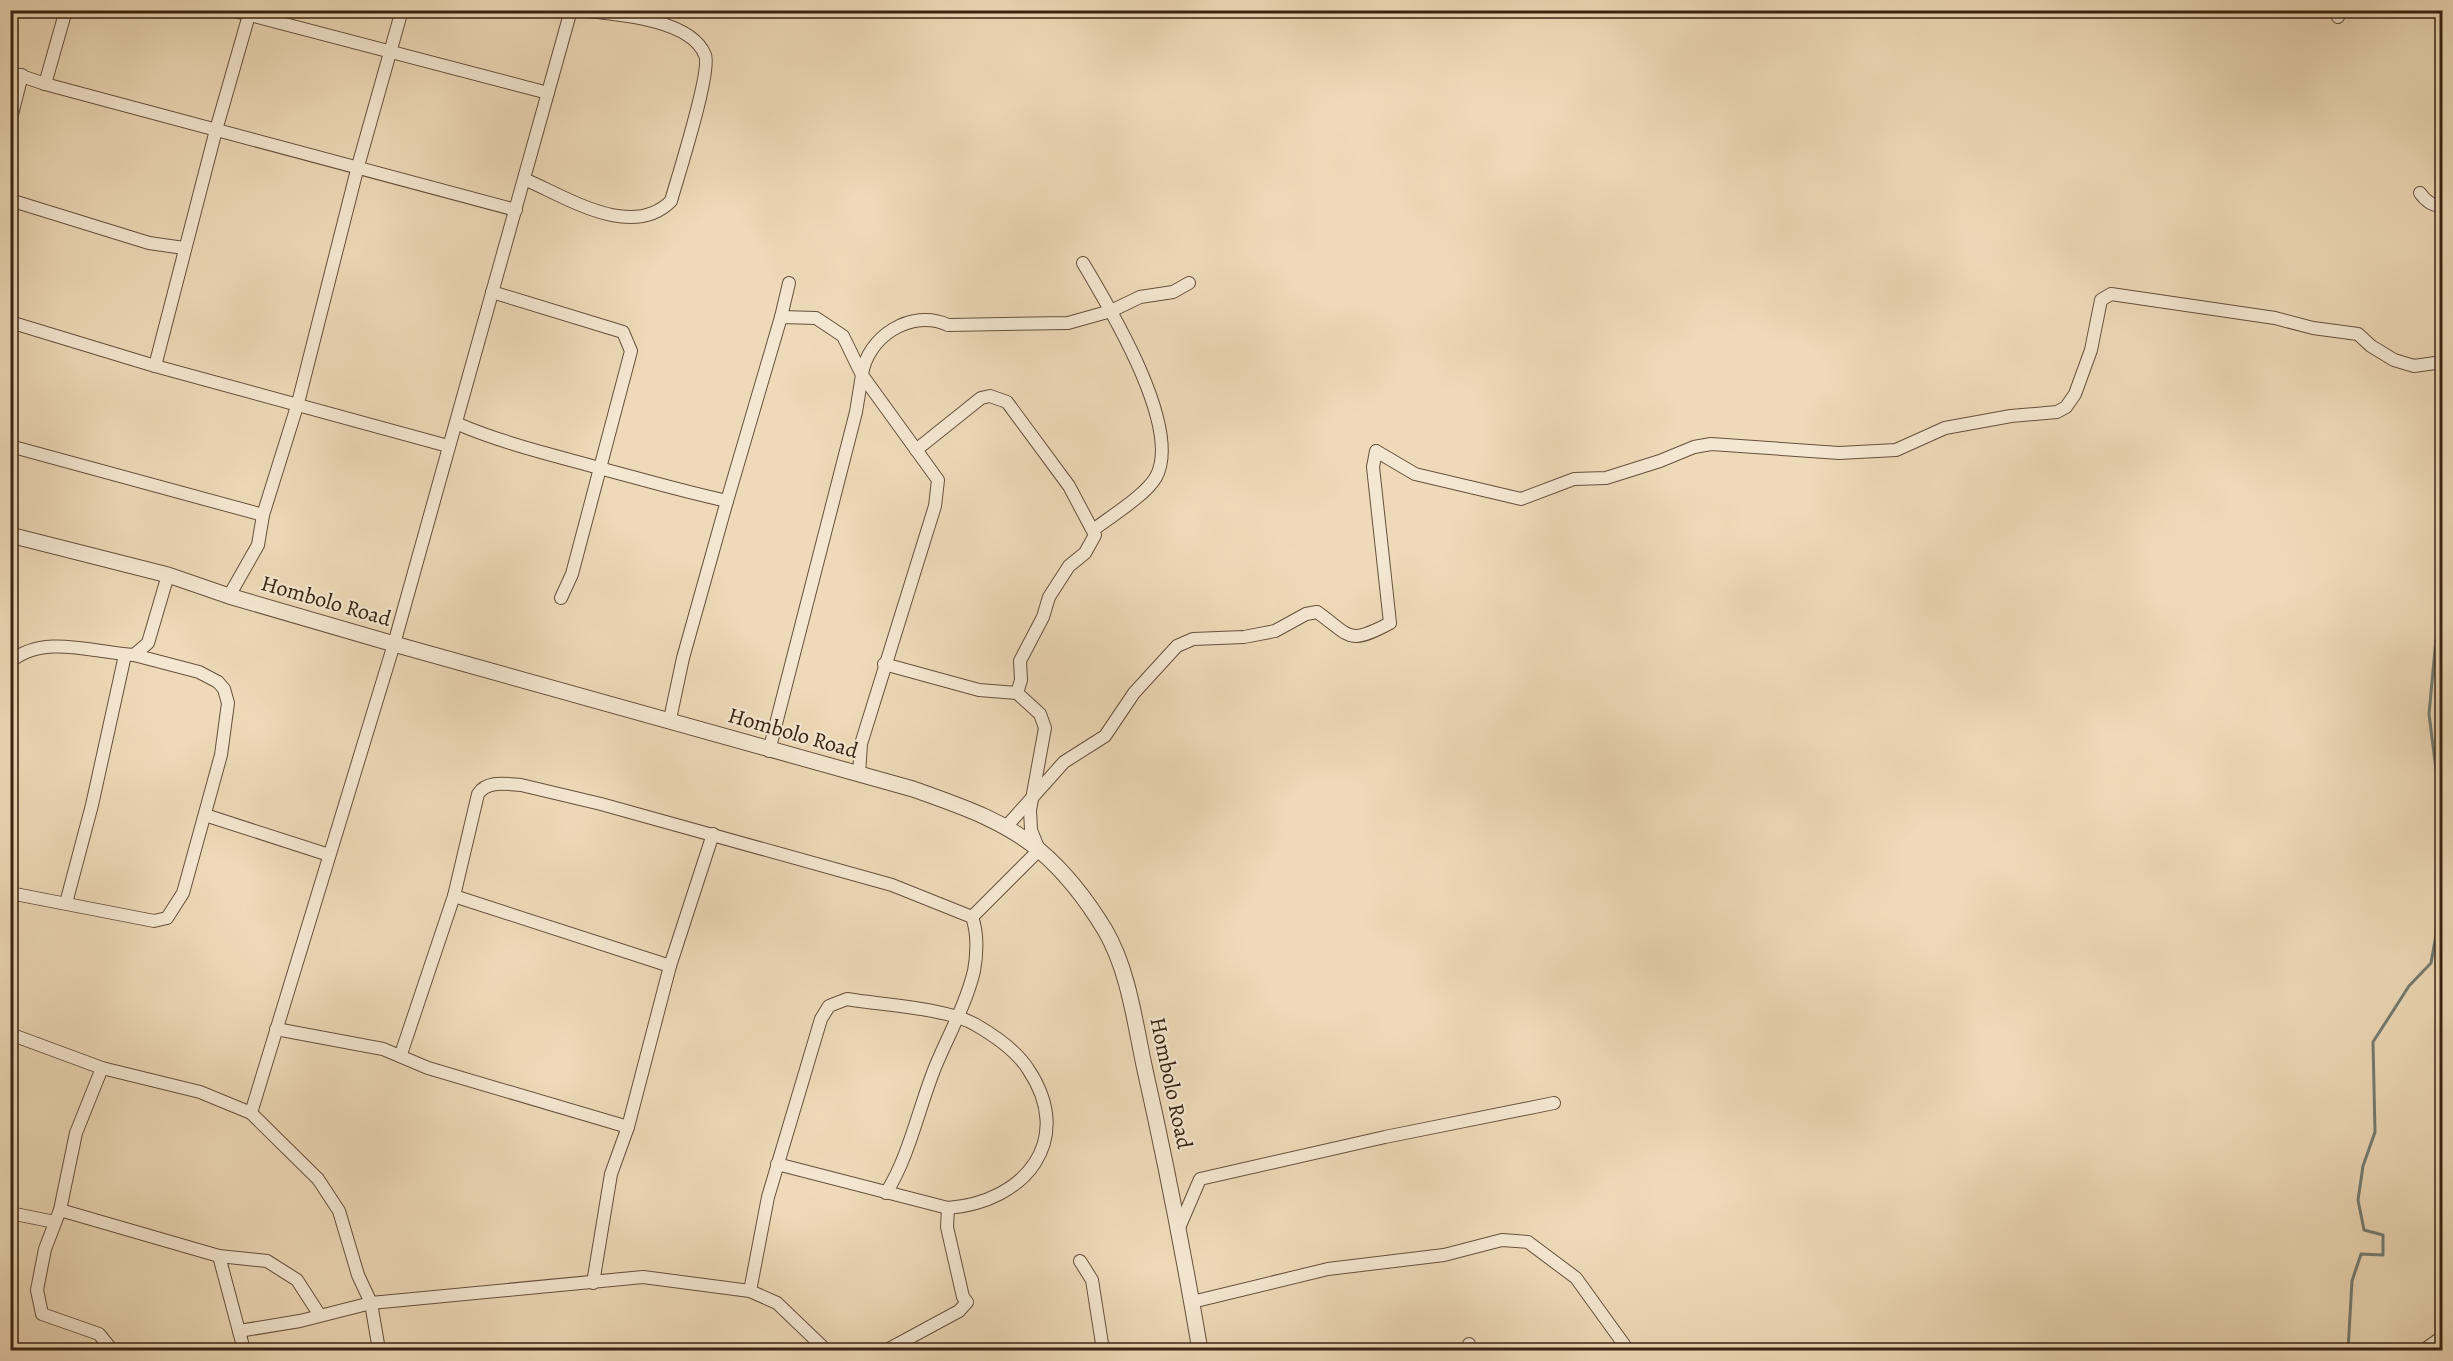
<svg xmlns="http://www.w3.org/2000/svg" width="2453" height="1361" viewBox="0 0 2453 1361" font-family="Alegreya,serif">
	<rect width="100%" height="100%" fill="#eedab8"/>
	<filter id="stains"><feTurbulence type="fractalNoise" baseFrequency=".00333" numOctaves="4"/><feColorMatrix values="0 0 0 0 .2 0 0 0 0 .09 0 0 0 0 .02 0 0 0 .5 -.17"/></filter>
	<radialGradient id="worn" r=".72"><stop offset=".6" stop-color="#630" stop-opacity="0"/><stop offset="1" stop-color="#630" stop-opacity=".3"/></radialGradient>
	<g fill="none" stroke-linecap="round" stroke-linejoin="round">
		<polyline stroke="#737d73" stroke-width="3" points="2348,1350 2352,1281 2361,1254 2383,1255 2383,1235 2364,1230 2358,1200 2363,1166 2375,1132 2373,1042 2409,986 2431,963 2436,935 2439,793 2429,714 2436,639 2442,623"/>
		<g stroke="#66503c" stroke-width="14">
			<g id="minor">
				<polyline points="231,10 548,93"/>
				<polyline points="2338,17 2341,10"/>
				<polyline points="10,72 45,84 516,210"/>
				<polyline points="45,84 66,10"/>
				<polyline points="10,122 22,75"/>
				<path d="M524,179C565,196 631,241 671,201C677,179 712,71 705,55C690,17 610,14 575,10"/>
				<path d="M2420,193C2425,200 2433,207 2442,205"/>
				<polyline points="10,200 149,243 184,248"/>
				<path d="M1083,263C1109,307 1183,428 1156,477C1146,495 1110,517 1093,530"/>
				<polyline points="492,292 623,332 631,351 572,574 561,598"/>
				<polyline points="781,317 789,283"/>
				<polyline points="10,322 155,366 448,446"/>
				<polyline points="155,366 216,130 249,15"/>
				<path d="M458,424C505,444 553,455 603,469C644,480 685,492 727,501L683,658L670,719"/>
				<polyline points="10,446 263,515"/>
				<polyline points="916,450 981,398 990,396 1007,402 1069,486 1095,535 1085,553 1069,566 1049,597 1043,617 1020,661 1021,680 1017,693"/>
				<polyline points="727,501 781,317 816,318 843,336 862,375 856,412 769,751"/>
				<polyline points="229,596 258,545 263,515 298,403 358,166 402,10"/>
				<path d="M10,662C44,633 94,653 134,655L148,643L168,575"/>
				<polyline points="884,664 979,690 1017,693 1040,714 1045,728 1030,810 1031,830 1039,850 972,917"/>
				<path d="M859,774L861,744L935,506L938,480L862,375C867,337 911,308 948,325L1068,323L1111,311L1140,297L1173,292L1189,283"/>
				<polyline points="205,815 329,855"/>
				<path d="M1005,828L1064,762L1105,736L1134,693L1177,646L1193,639L1244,637L1275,631L1306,614L1317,612C1351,636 1347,646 1390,623L1373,467L1376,451L1415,474L1521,499L1574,479L1606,478L1660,461L1694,447L1711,444L1839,453L1896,450L1945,428L2011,416L2057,412L2066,407L2075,394L2091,350L2101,300L2111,294L2275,318L2313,328L2358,334L2371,346L2394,360L2414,366L2442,362"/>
				<polyline points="10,893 154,921 167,918 183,893 221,755 228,703 224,689 218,682 199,672 134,655"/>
				<polyline points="454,896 670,966"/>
				<polyline points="66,903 92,805 125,655"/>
				<polyline points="276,1029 383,1049 428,1068 628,1127"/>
				<polyline points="10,1034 102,1068 200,1092 251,1113 318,1179 339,1211 358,1275 371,1303 379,1350"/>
				<path d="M401,1054L454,896L478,794C487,780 506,784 521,785L601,804L892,885L972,917C978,933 977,955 974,971C966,1004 949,1034 936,1065C919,1106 910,1155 886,1193"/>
				<polyline points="102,1068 76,1133 60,1210 45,1249 37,1290 42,1314 99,1334 112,1350"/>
				<polyline points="251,1113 394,644 571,10"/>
				<polyline points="60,1210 219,1256 267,1261 297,1280 319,1314"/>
				<polyline points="10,1213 55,1222"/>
				<polyline points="1179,1228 1200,1179 1385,1137 1554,1103"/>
				<polyline points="219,1256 244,1350"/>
				<polyline points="1080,1261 1092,1280 1103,1350"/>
				<polyline points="593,1283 611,1174 628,1127 670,966 713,834"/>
				<path d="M750,1291L768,1197L821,1019L829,1006L847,999C882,1005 948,1008 976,1025C995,1036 1016,1050 1028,1069C1076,1140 1025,1202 948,1208L777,1164"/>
				<polyline points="1192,1302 1328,1269 1444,1255 1502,1240 1528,1242 1576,1278 1628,1350"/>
				<polyline points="239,1331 300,1321 371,1303 643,1277 750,1291 777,1303 826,1350"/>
				<polyline points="887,1350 959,1311 967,1302 963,1297 947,1227 948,1208"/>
				<polyline points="1469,1350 1469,1344"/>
				<polyline points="2424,1350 2442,1337"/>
			</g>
		</g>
		<g stroke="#66503c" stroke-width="17">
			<path id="tertiary" d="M10,535L168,575L229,596L394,644L913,789C957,805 1002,819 1039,850C1064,871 1088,902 1105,930C1129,971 1135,1024 1145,1070C1166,1163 1184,1256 1200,1350"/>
		</g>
		<use href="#minor" stroke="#f4e7d1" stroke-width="12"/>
		<use href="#tertiary" stroke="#f4e7d1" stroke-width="15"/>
	</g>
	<g text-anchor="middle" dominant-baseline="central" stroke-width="4.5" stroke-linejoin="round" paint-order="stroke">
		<g font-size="22" fill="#392212" stroke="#f4e7d1">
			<text transform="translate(326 601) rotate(16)">Hombolo Road</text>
			<text transform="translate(793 733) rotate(16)">Hombolo Road</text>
			<text transform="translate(1171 1083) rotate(78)">Hombolo Road</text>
		</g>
	</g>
	<rect width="2453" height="1361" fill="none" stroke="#eedab8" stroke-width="36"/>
	<rect x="12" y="12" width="2429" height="1337" fill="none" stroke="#392212" stroke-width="3"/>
	<rect x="18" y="18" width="2417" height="1325" fill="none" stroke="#392212" stroke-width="1.5"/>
	<rect width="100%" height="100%" filter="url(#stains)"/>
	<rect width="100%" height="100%" fill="url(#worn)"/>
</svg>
